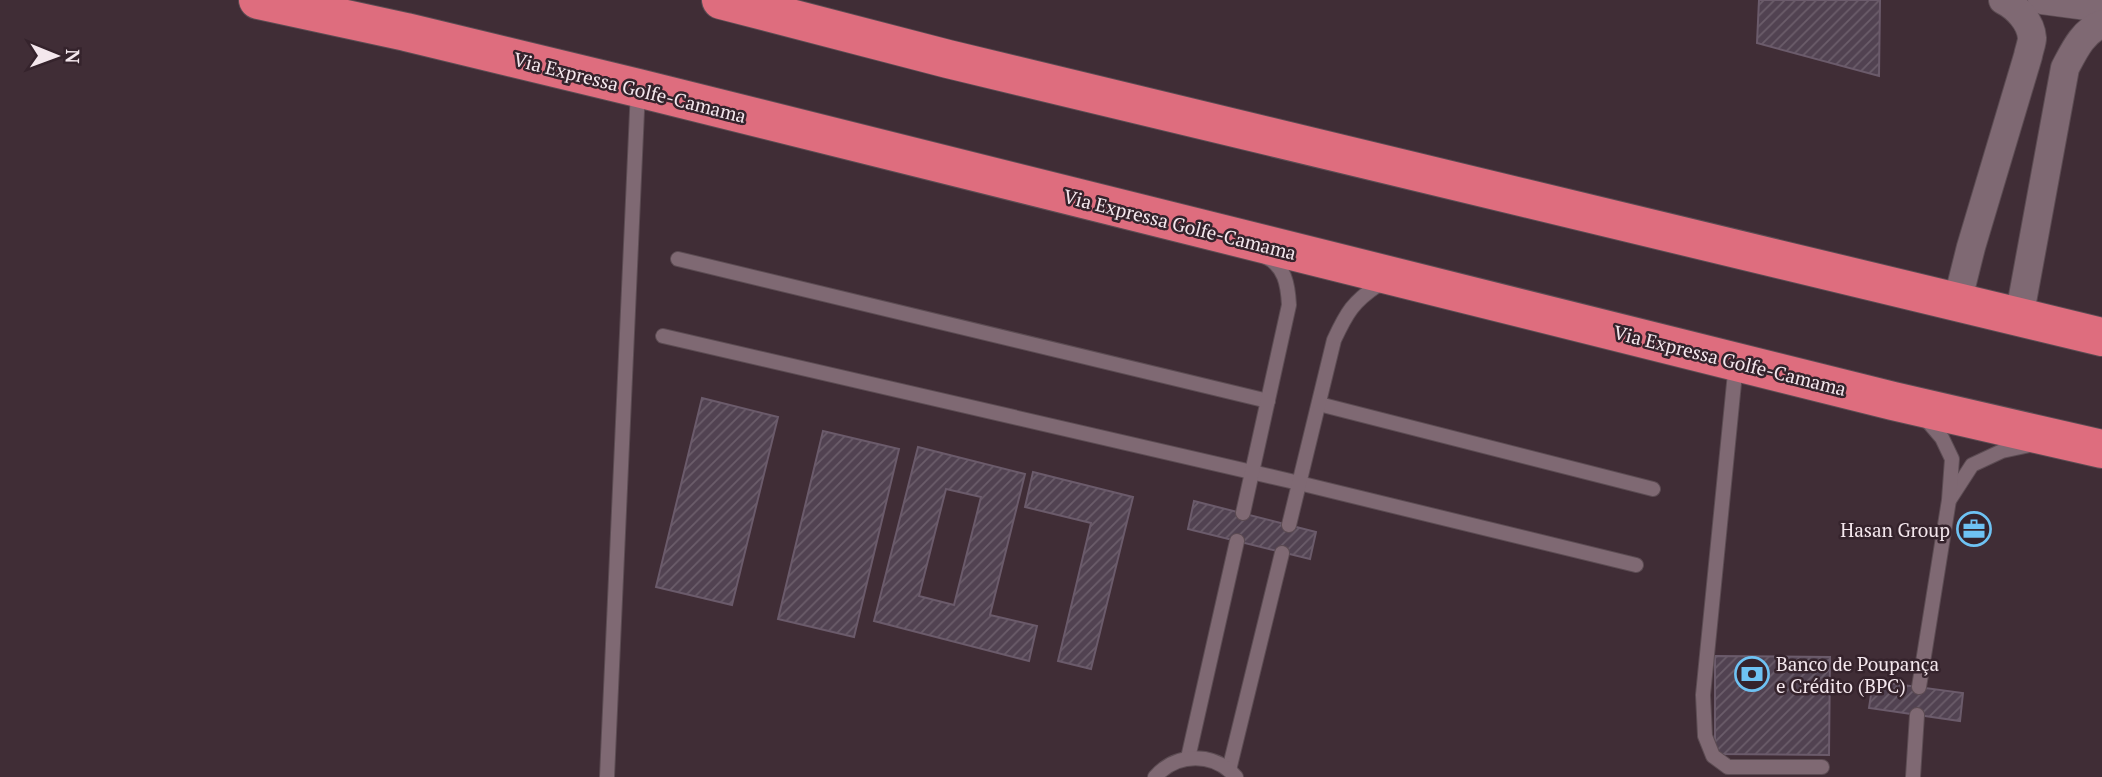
<svg xmlns="http://www.w3.org/2000/svg" width="2102" height="777" viewBox="0 0 2102 777" font-family="'PT Serif',serif">
	<defs>
		<pattern id="building-hatch" width="6" height="6" patternUnits="userSpaceOnUse" patternTransform="scale(1.75)"><rect width="6" height="6" fill="#514251"/><path d="M-1 1l2-2M0 6l6-6M5 7l2-2" fill="none" stroke="#6b5d6a"/></pattern>
	</defs>
	<rect width="100%" height="100%" fill="#402d36"/>
	<g fill="url(#building-hatch)" stroke="#6b5b6b" stroke-width="2" fill-rule="evenodd">
		<polygon points="1759,0 1880,0 1879,76 1757,43"/>
		<polygon points="702,398 778,417 732,605 656,587"/>
		<polygon points="823,431 899,449 854,637 778,619"/>
		<path d="M918,447L1025,474L990,615L1037,626L1029,661L874,621ZM946,489L981,497L954,605L919,596Z"/>
		<polygon points="1033,472 1133,497 1091,669 1058,661 1091,523 1025,507"/>
		<polygon points="1194,501 1316,532 1310,559 1188,529"/>
		<polygon points="1715,656 1830,657 1829,755 1715,754"/>
		<polygon points="1873,681 1963,693 1960,721 1869,708"/>
	</g>
	<g fill="none" stroke-linecap="round" stroke-linejoin="round">
		<g stroke="#5c4c53" stroke-width="16">
			<g id="lane">
				<polyline points="678,259 1268,401"/>
				<polyline points="663,336 1299,483 1636,565"/>
				<polyline points="1736,363 1703,695 1705,736 1713,756 1728,767 1822,767"/>
				<polyline points="1319,404 1653,489"/>
				<polyline points="1950,499 1972,465 2002,451 2030,445"/>
				<path d="M1243,513L1289,305C1288,285 1285,265 1264,256"/>
				<path d="M1289,525L1334,340C1347,312 1353,302 1378,285L1387,286"/>
				<polyline points="1919,687 1949,500 1952,459 1942,438 1925,418"/>
				<polyline points="1188,758 1237,541"/>
				<polyline points="1229,770 1282,553"/>
				<polyline points="607,777 638,89"/>
				<path d="M1155,777C1177,752 1214,752 1236,777"/>
				<polyline points="1913,777 1917,715"/>
			</g>
		</g>
		<g stroke="#5c4c53" stroke-width="30">
			<g id="street">
				<polyline points="2042,0 2102,8"/>
				<path d="M1957,303L1971,247L2028,56C2029,50 2032,43 2032,38C2031,22 2017,7 2003,0"/>
				<path d="M2019,318L2065,68C2074,51 2083,31 2102,24"/>
			</g>
		</g>
		<g stroke="#5c4c53" stroke-width="40">
			<g id="highway">
				<polyline points="258,0 406,32 638,88 1893,401 2102,449"/>
				<polyline points="721,0 948,59 2102,337"/>
			</g>
		</g>
		<use href="#lane" stroke="#7f6973" stroke-width="14"/>
		<use href="#street" stroke="#7f6973" stroke-width="28"/>
		<use href="#highway" stroke="#de6d7e" stroke-width="38"/>
	</g>
	<defs>
		<g id="office-ring" transform="scale(1.75)"><circle r="9.5" fill="#35232c" stroke="#6ec2f3" stroke-width="1.5"/><path d="M-6-3h4V-5.5h4V-3h4V5H-6ZM-1-4.5V-3h2v-1.5ZM-6 0V1H6V0Z" fill="#6ec2f3"/></g>
		<g id="bank-ring" transform="scale(1.75)"><circle r="9.5" fill="#35232c" stroke="#6ec2f3" stroke-width="1.5"/><path d="M-6-4H6V4H-6ZM0-2.3a2.3 2.3 0 1 0 0 4.6a2.3 2.3 0 1 0 0-4.6Z" fill="#6ec2f3"/></g>
	</defs>
	<g fill-rule="evenodd">
		<use href="#office-ring" x="1974" y="529"/>
		<use href="#bank-ring" x="1752" y="674"/>
	</g>
	<g text-anchor="middle" dominant-baseline="central" stroke-width="5" stroke-linejoin="round" paint-order="stroke">
		<g font-size="19" fill="#f4e7ed" stroke="#35232c">
			<text transform="translate(630 87) rotate(14)">Via Expressa Golfe-Camama</text>
			<text transform="translate(1180 224) rotate(14)">Via Expressa Golfe-Camama</text>
			<text transform="translate(1730 360) rotate(14)">Via Expressa Golfe-Camama</text>
		</g>
		<g font-size="19" fill="#f4e7ed" stroke="#35232c" text-anchor="end">
			<text x="1950" y="529">Hasan Group</text>
			<text x="1776" y="663" text-anchor="start">Banco de Poupança<tspan x="1776" dy="22">e Crédito (BPC)</tspan></text>
		</g>
	</g>
	<g transform="translate(56 56) rotate(91)" stroke="#35232c" stroke-width="5" paint-order="stroke">
	<path d="M0-5L12 26L0 18L-12 26Z" fill="#f4e7ed"/>
	<text y="-10" font-size="19" font-weight="bold" text-anchor="middle" fill="#f4e7ed">N</text>
	</g>
</svg>
